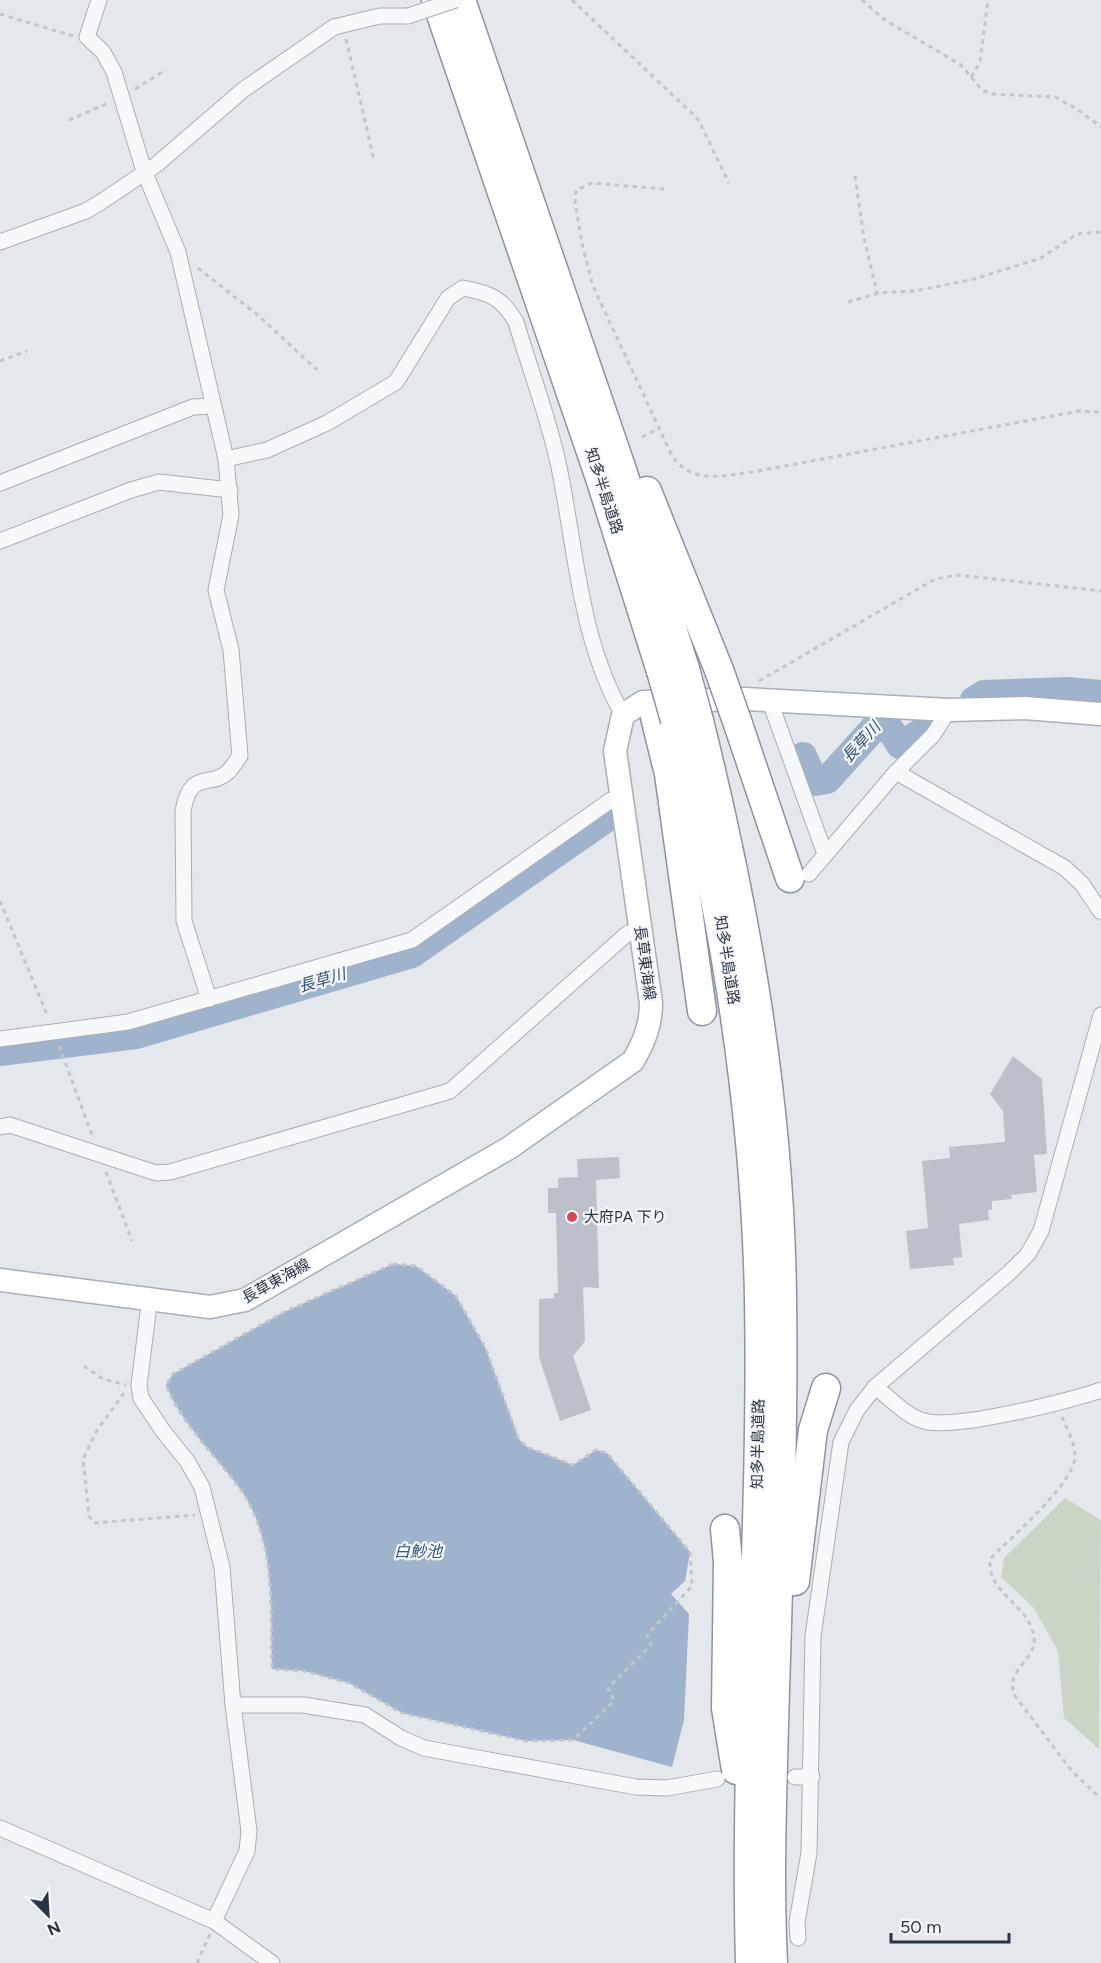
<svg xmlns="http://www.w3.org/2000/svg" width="1101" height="1963" viewBox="0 0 1101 1963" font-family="Figtree,'Noto Sans JP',sans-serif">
	<rect width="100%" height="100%" fill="#e4e7ec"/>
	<polygon fill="#c9d6c5" points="1065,1498 1101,1520 1099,1749 1064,1718 1058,1651 1033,1607 1001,1577 1004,1558"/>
	<path fill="#9fb4cc" d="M393,1264L416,1266L456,1296L486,1349L519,1439L527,1447L573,1465L596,1450L607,1453L690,1552L685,1581L671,1594L689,1614L684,1720L672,1767L573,1740L526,1741L402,1713L349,1683L304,1671L272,1669C270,1606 277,1539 238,1486C214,1454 181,1423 166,1385L173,1374L284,1312Z"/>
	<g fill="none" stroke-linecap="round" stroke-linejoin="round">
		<g stroke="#9fb4cc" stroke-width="28">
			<polyline points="974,700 984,694 1068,691 1101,694"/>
			<polyline points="803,756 815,782 827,780 883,718 900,745 923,731"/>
			<polyline points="0,1052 136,1035 412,954 607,818"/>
		</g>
	</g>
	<g fill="#bbc0ca">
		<polygon points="1013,1056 1042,1079 1047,1154 1034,1155 1037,1192 1011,1195 1012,1199 992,1201 992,1210 988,1210 989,1220 959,1224 962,1257 953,1258 954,1265 910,1269 906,1231 928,1228 922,1161 950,1158 949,1147 1005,1142 1003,1111 990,1094"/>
		<polygon points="619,1157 620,1178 596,1180 599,1288 583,1287 585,1341 573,1356 591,1410 560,1421 539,1357 539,1299 554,1298 554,1293 558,1293 556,1213 548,1213 548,1188 558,1188 558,1178 578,1177 577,1159"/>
	</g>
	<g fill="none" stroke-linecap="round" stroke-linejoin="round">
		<g stroke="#a9aeb7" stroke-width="17">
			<g id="minor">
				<path d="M99,0L87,37L103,52L114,72L144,171L178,252L226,459L231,515L216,590L231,650L240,756C236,761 232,768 228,772C209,789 191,768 183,811L184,921L209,999"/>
				<polyline points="0,242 86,211 101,202 156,165 243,90 334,27 380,16 408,16"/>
				<path d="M226,459L267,450L327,423L396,382L448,298L463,288C490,293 502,298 516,322C530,370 549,418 559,467C576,550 580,641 623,715"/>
				<polyline points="0,483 193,407 213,406"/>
				<polyline points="0,541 131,490 159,482 230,490"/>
				<polyline points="769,699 825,854"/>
				<polyline points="896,772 1065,868 1082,884 1101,912"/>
				<polyline points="809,874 896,772 933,735 949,710"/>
				<polyline points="0,1039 128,1022 412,940 611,800 622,796"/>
				<polyline points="0,1127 10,1125 156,1173 170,1172 450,1091 628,933 641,931"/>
				<polyline points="150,1297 139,1385 141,1398 163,1431 187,1461 202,1487 222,1567 233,1705 249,1831 247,1851 214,1921"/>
				<path d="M875,1387C889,1397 907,1417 924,1421C955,1430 1068,1401 1101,1390"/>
				<polyline points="233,1705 303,1705 365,1715 401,1738 424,1748 636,1787 667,1788 717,1779"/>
				<polyline points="795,1777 812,1777"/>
				<polyline points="0,1828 214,1921 272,1963"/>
				<polyline points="798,1938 797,1922 809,1853 813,1636 841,1442 857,1410 875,1387 1009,1273 1028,1254 1041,1231 1101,1015"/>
			</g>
		</g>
		<g stroke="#a9aeb7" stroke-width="25">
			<path id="secondary" d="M0,1280L210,1307L245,1300L509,1148L633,1061C644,1042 651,1025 651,1003L615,751L623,715L643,702L745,699L949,710L1025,708L1101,714"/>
		</g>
		<g stroke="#8b94a3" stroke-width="31">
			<g id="motorway">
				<polyline points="436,0 600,478 661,671"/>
				<polyline points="461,0 622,470 685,669"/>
				<polyline points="647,491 719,670"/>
				<polyline points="655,717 669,774 702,1011"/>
				<path d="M675,720C723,909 755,1101 759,1297C763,1519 744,1741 750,1963"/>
				<path d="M699,721C746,910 780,1102 782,1298C784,1440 778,1582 774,1724C772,1804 769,1883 773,1963"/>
				<polyline points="738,724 790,878"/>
				<polyline points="725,1529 728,1562 726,1708 736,1770"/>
				<polyline points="795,1581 813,1430 826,1388"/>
			</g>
		</g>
		<g stroke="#c2c5cb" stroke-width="3" stroke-dasharray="4.5 4.5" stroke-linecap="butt">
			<polyline points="572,0 698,119 729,183"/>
			<polyline points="862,0 885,20 961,65 982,90 992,94 1055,97 1077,109 1101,127"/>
			<polyline points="0,14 73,36"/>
			<polyline points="346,39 374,160"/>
			<polyline points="971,77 980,62 988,0"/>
			<polyline points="135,89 166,70"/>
			<polyline points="69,120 108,103"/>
			<polyline points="855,176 864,238 877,293"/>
			<path d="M664,189L592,183L576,190L575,203L583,248L593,286L672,456C693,486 726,475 758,471L1079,411L1101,412"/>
			<polyline points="198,268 259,316 317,370"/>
			<polyline points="848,302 879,293 915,291 974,279 1041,258 1077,234 1101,232"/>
			<polyline points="0,361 27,351"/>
			<polyline points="642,437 658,429"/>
			<polyline points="759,681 935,579 958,575 1101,591"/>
			<polyline points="0,901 48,1017"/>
			<polyline points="59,1046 92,1135"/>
			<polyline points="106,1172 132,1241"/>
			<path d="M393,1264L416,1266L456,1296L486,1349L519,1440L527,1447L573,1465L596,1450L607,1453L690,1552L692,1586L647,1635L651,1645L608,1688L614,1701L573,1740L526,1741L402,1713L349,1683L304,1671L272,1669C270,1606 277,1539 238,1486C214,1454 181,1423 166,1385L173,1374L284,1312Z"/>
			<polyline points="84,1366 103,1379 126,1385"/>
			<polyline points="124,1393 96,1432 83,1459 89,1516 94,1523 195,1515"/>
			<path d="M1062,1417C1067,1429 1075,1443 1075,1456C1076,1482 1009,1539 990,1559C987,1595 1031,1605 1034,1638C1036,1662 1003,1670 1015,1696L1071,1770L1101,1799"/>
			<polyline points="197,1963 210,1934"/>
		</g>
		<use href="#minor" stroke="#f7f8fa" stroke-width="15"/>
		<use href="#secondary" stroke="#fff" stroke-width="22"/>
		<use href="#motorway" stroke="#fff" stroke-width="28"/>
		<g stroke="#a9aeb7" stroke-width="17" stroke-linecap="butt">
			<polyline id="minor-bridge" points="408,16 456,0"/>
		</g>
		<g stroke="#8b94a3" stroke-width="31" stroke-linecap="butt">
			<g id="motorway-bridge">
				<polyline points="685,669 699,721"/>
				<polyline points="719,670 738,724"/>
				<polyline points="661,671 675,720"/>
			</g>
		</g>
		<use href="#minor-bridge" stroke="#f7f8fa" stroke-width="15"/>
		<use href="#motorway-bridge" stroke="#fff" stroke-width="28"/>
	</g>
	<circle fill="#d1495b" stroke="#f4f6f9" stroke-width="2" cx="572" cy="1217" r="6"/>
	<g text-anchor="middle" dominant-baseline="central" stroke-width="4.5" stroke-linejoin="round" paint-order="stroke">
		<g font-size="15" fill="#2b3445" stroke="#f4f6f9">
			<text transform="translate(604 491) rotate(72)">知多半島道路</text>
			<text transform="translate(727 960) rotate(81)">知多半島道路</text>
			<text transform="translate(645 963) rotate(82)">長草東海線</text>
			<text transform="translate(276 1281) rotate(-29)">長草東海線</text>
			<text transform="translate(758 1444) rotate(-89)">知多半島道路</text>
		</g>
		<g font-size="15" fill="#2b3445" stroke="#f4f6f9" text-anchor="start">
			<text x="584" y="1217">大府PA 下り</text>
		</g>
		<g font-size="16" font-style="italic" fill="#34527a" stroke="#f4f6f9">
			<text transform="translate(861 742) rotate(-48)">長草川</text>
			<text transform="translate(322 980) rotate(-16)">長草川</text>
			<text x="418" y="1551">白魦池</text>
		</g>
	</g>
	<g transform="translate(48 1915) rotate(156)" stroke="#f4f6f9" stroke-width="4.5" paint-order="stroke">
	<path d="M0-4.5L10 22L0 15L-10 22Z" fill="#2b3445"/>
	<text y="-9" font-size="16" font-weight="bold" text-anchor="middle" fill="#2b3445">N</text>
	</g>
	<path d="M891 1933v9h118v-9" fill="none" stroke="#2b3445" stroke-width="3"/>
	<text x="900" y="1933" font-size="18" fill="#2b3445" stroke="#f4f6f9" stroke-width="4.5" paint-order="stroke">50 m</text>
</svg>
